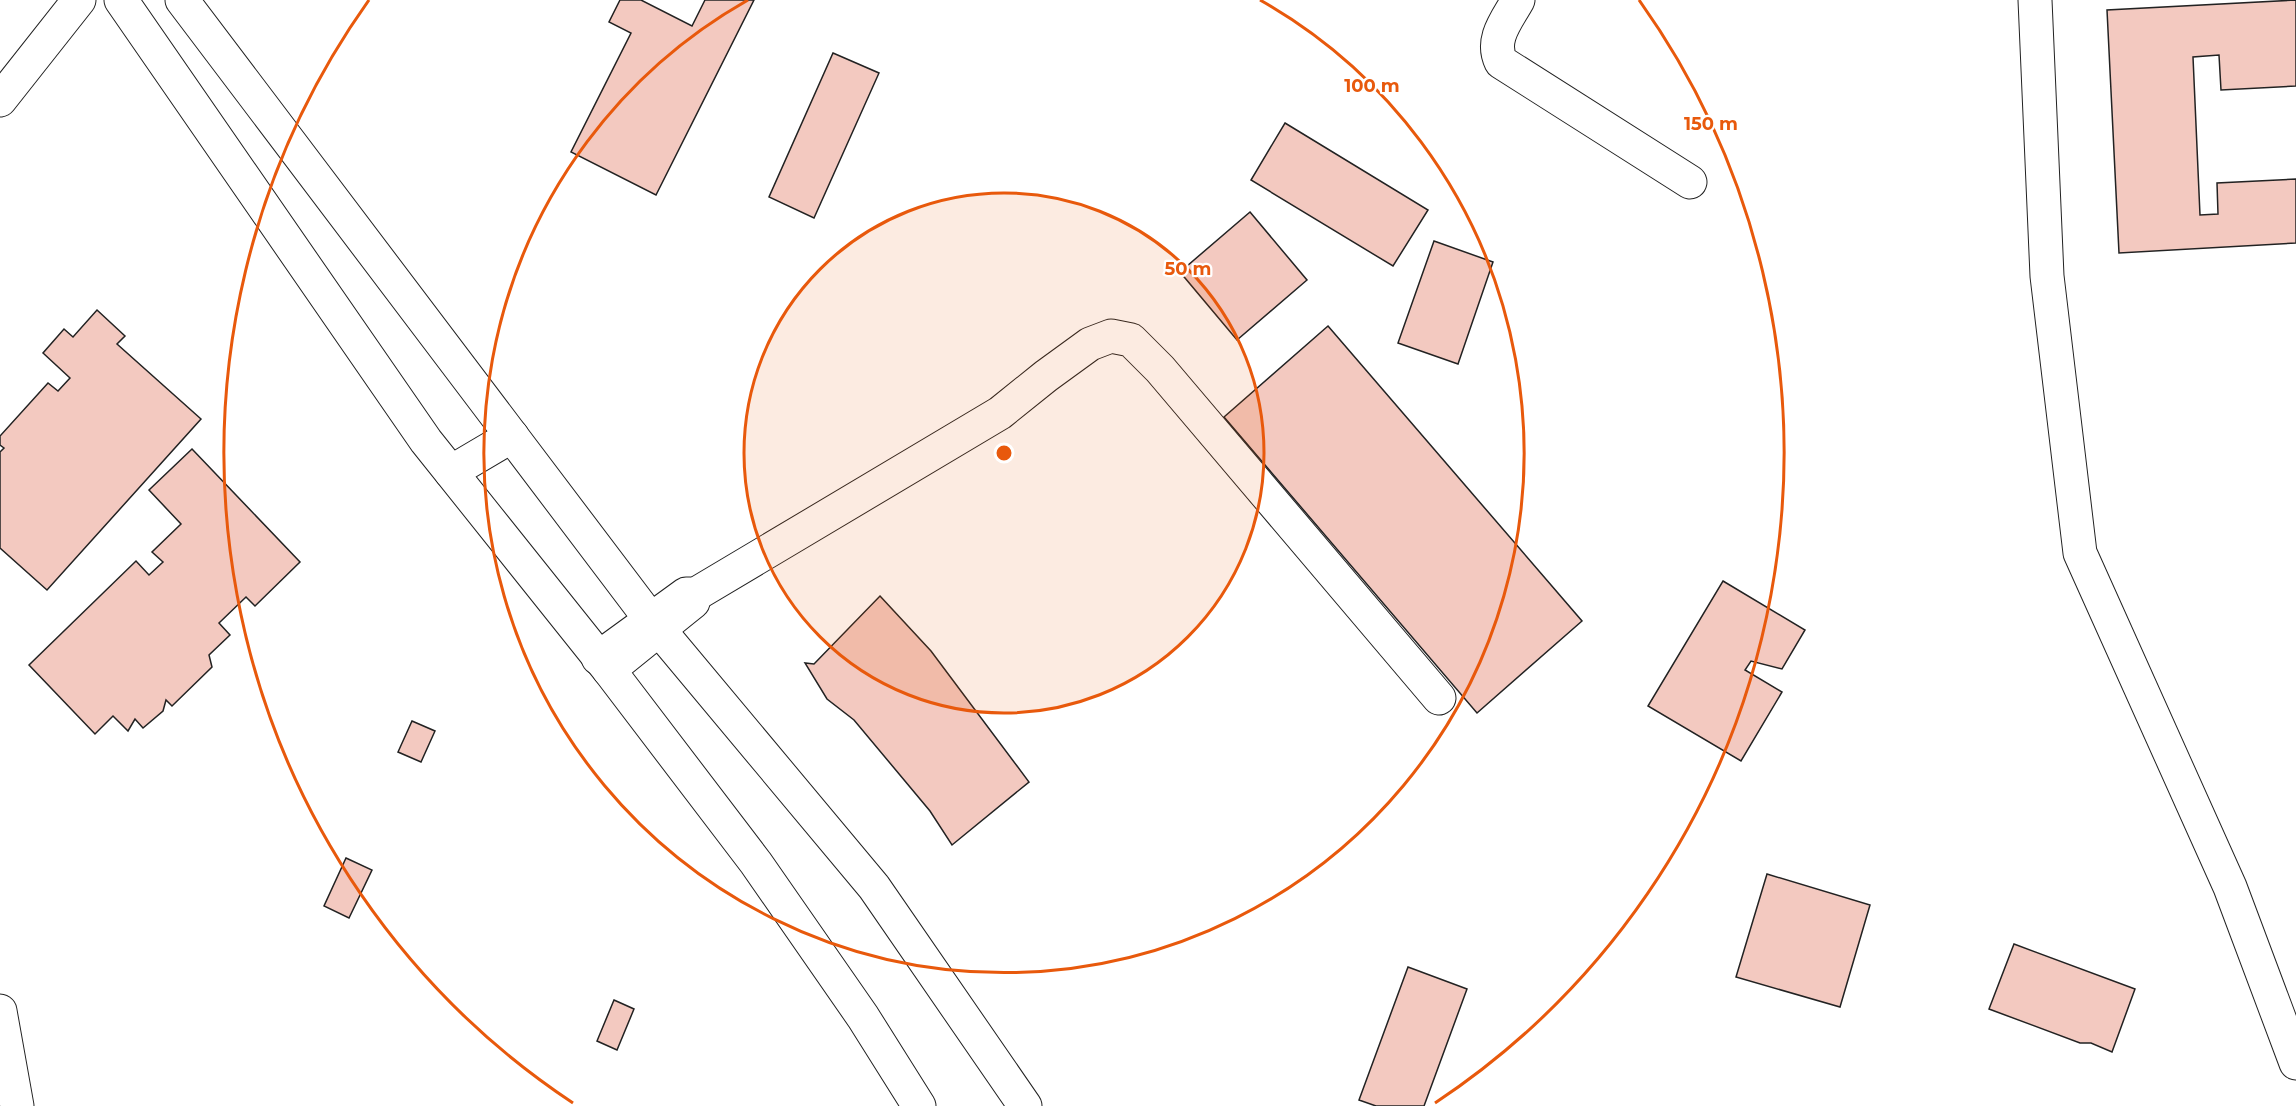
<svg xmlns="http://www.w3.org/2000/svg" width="2296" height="1106" viewBox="0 0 2296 1106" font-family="Montserrat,sans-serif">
	<rect width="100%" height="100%" fill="#fff"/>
	<g fill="#f3c9c0" stroke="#222" stroke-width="1.5">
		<polygon points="620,0 641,0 692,26 705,0 754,0 656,195 571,152 631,33 609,22"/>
		<polygon points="2296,0 2296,86 2221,90 2219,55 2193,57 2200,215 2218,214 2217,183 2296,179 2296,243 2119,253 2107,10"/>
		<polygon points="833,53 879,73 814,218 769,197"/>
		<polygon points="1285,123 1428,210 1393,266 1251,180"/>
		<polygon points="1250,212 1307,280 1237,340 1180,272"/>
		<polygon points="1434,241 1493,262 1458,364 1398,343"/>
		<polygon points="97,310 125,336 117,344 201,419 47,590 0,548 0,452 4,448 0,445 0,436 48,383 58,391 70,378 43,353 64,329 73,337"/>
		<polygon points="1328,326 1582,621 1477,713 1224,417"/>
		<polygon points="192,449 300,562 255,606 246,597 219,623 230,635 209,655 212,667 172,706 166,700 163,711 143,728 135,719 128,731 113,716 95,734 29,665 136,561 149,575 163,562 152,552 181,524 149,490"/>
		<polygon points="1723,581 1805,630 1782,669 1751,661 1745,670 1782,692 1741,761 1648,706"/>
		<polygon points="880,596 931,651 1029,782 952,845 930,811 854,720 827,699 805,663 814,664"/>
		<polygon points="412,721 435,731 421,762 398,752"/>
		<polygon points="346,858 372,870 349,918 324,906"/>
		<polygon points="1767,874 1870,905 1840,1007 1736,977"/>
		<polygon points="2014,944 2135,989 2112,1052 2091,1043 2080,1043 1989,1009"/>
		<polygon points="1408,967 1467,989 1424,1106 1376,1106 1359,1100"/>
		<polygon points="614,1000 634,1009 617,1050 597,1041"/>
	</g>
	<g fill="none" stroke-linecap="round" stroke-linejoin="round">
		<g stroke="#222" stroke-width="35">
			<g id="minor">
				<path d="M1518,0C1507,20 1490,39 1501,62L1690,182"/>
				<polyline points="2035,0 2047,276 2080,553 2230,887 2296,1063"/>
				<polyline points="0,100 79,0"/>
				<polyline points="691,597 1000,413 1046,376 1090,344 1111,336 1131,340 1160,369 1439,698"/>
				<polyline points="598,658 686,594 690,594 693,598 693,602 683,610 609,670"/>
				<polyline points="0,1011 17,1106"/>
			</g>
		</g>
		<g stroke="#222" stroke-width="35">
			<g id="major">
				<polyline points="121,0 426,441 609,670 756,863 863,1017 919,1106"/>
				<polyline points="182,0 651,620 874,887 1025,1106"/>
				<polyline points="451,472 512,436"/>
			</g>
		</g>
		<use href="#minor" stroke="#fff" stroke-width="33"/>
		<use href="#major" stroke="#fff" stroke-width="33"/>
	</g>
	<circle cx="1004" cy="453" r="260" fill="#e8590c" fill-opacity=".12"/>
	<g fill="none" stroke="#e8590c" stroke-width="3">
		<circle cx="1004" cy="453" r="260"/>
		<path d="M1260 0A520 520 0 1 1 748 0"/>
		<path d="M573 1103A780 780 0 0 1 369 0M1639 0A780 780 0 0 1 1435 1103"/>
	</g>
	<circle cx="1004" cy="453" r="9" fill="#e8590c" stroke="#fff" stroke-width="3"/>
	<g font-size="18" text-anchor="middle" font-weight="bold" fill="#e8590c" stroke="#fff" stroke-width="4.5" stroke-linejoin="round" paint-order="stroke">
		<text x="1372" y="92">100 m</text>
		<text x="1711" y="130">150 m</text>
		<text x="1188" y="275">50 m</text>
	</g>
</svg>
